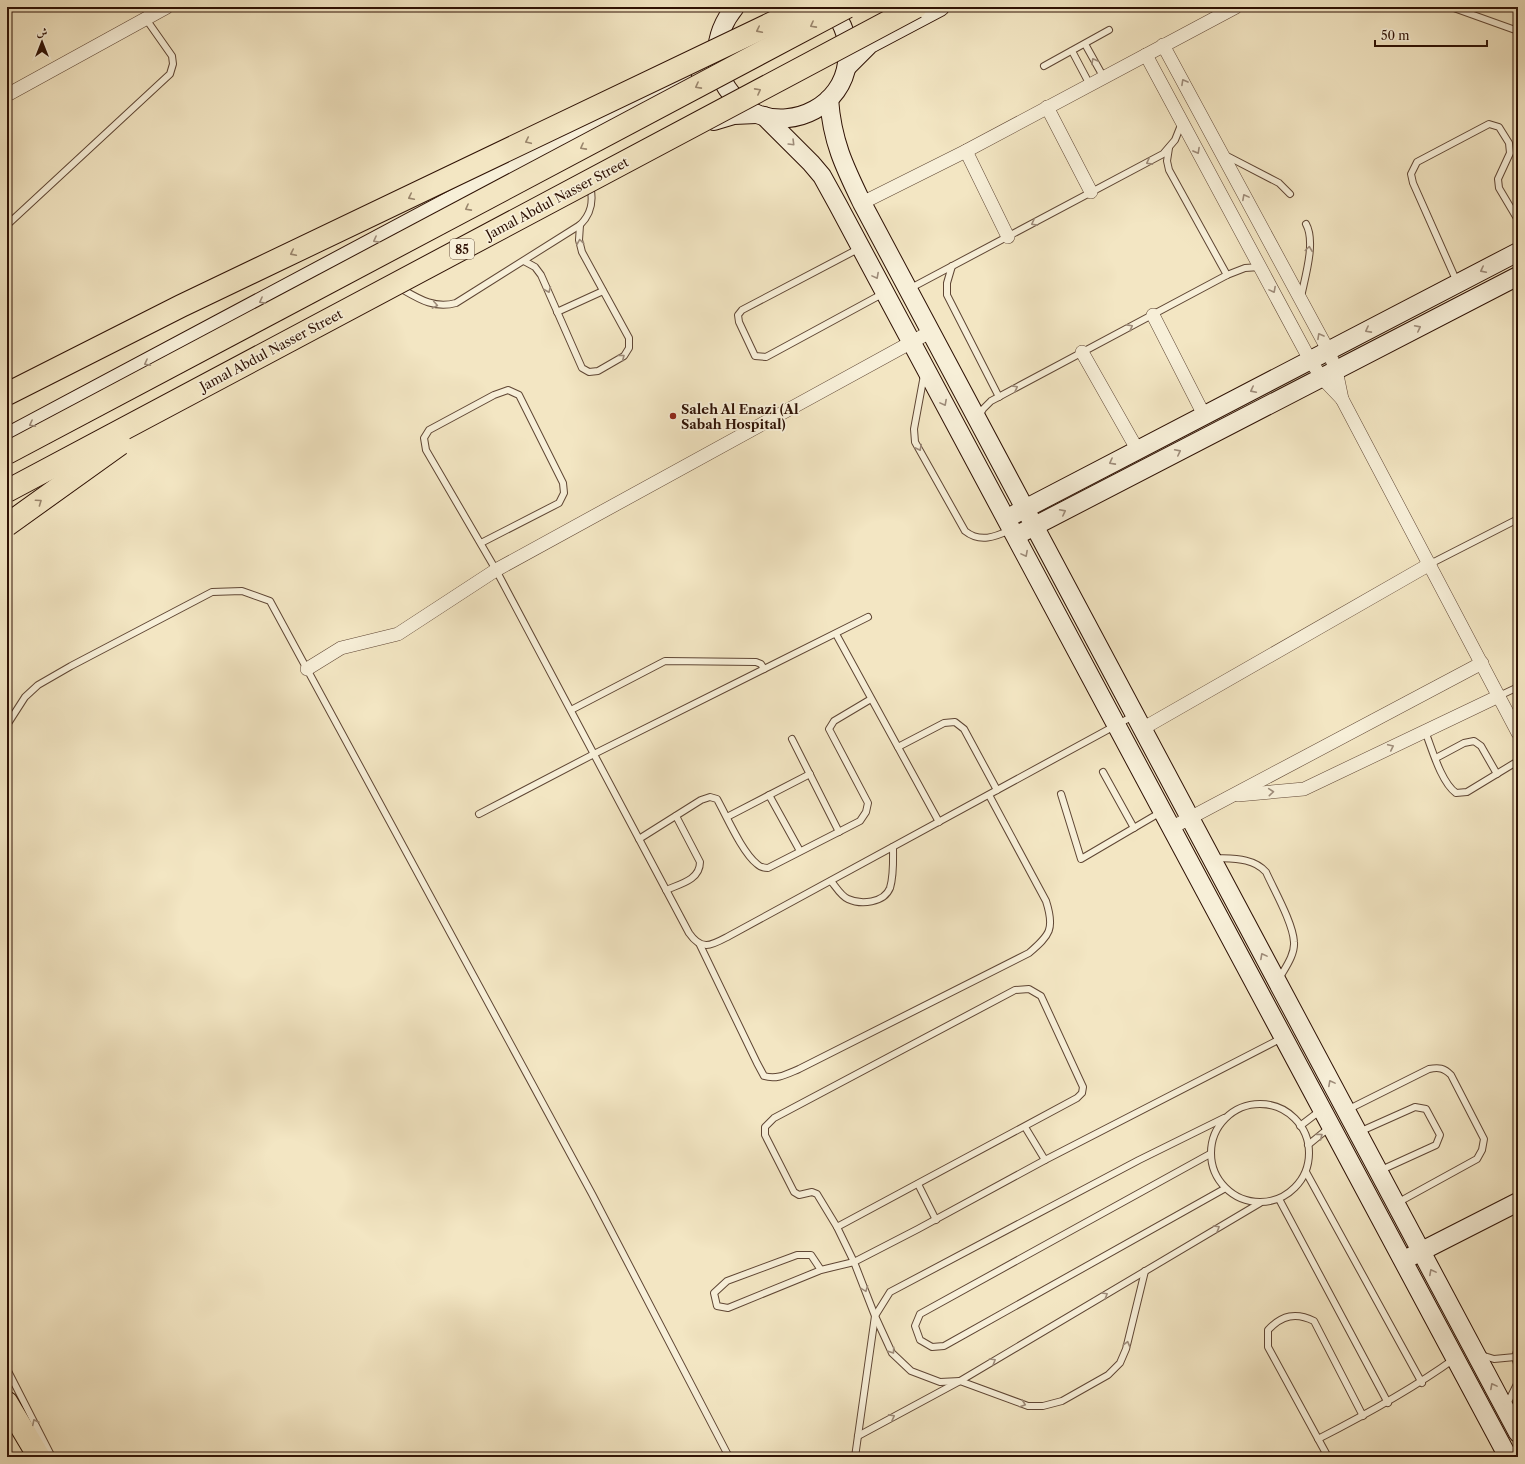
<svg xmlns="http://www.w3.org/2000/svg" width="1525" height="1464" viewBox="0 0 1525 1464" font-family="'Libre Caslon Text',Amiri,serif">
	<rect width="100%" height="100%" fill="#f3e6c3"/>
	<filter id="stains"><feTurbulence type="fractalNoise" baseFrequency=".005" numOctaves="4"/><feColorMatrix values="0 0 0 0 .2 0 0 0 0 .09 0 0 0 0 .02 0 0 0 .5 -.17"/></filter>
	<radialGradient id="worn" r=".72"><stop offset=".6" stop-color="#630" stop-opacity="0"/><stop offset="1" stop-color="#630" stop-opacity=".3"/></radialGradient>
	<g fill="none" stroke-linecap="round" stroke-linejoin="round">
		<g stroke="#5f4634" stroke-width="8">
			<g id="lane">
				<polyline points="1451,7 1518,31"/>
				<polyline points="1085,44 1104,78"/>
				<polyline points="1072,51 1090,85"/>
				<polyline points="1044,66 1109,30"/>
				<polyline points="1169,148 1167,161 1169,170 1227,275"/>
				<polyline points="1225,155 1279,183 1290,194"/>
				<polyline points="7,225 170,74 173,64 172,56 146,19"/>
				<polyline points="860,248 742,310 738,315 739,322 755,356 766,357 884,293"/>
				<polyline points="524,261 535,267 541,275 582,368 589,372 598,371 624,356 629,348 629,338 582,252 579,240 580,225"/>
				<polyline points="952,266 947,283 947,295 999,397"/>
				<polyline points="1457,282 1413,183 1411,174 1417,162 1489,124 1499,127 1509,143 1510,153 1498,179 1499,188 1518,220"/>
				<path d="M400,288C419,299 434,309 456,303L580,225C591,214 594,202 590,186"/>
				<polyline points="909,289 1163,154 1175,140 1181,125"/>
				<path d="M1301,297C1305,277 1316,242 1306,224"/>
				<polyline points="557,312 603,291"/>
				<path d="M924,375L914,429L915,442L965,531C980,543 995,537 1010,530"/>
				<polyline points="979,416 983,409 991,401 1227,275 1245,268 1260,267"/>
				<path d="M481,543L559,503L564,493L563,483L519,395L508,390L494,395L429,430L424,438L426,450L496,570L689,933C702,952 712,945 729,936L1133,716"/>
				<polyline points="1430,564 1518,519"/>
				<polyline points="836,634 939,822"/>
				<polyline points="1499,696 1518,687"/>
				<polyline points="571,710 665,661 756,662 761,664 764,669"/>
				<polyline points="7,725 25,697 38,685 71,666 212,592 242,591 270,601 592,1194 729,1457"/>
				<path d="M1425,731C1432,749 1441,782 1456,793L1467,792L1518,761"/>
				<polyline points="792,739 839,832"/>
				<polyline points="898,747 944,723 955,722 964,729 997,790"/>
				<polyline points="1436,758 1464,743 1474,741 1481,746 1497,774"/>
				<polyline points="1103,772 1134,828"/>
				<polyline points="1061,794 1081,859 1161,812"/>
				<polyline points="769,795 800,851"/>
				<polyline points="479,814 594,754 868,617"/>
				<polyline points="727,817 810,774"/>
				<path d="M639,839L701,800L710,797L717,799C727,817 742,852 757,864C760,867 764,868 768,868L860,821L866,812L868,803L829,729L834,721L871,699"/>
				<path d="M1214,858C1232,859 1253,857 1266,872C1274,890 1293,923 1294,942C1295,955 1285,968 1279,979"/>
				<path d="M831,881C836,887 841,896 848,899C861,905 884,903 890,888C894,875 893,860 893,847"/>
				<path d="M666,890C680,884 700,880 700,862L676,816"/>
				<path d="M700,945L757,1063L764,1076C777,1080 787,1074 799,1069L1029,953C1050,935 1055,929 1046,901L989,795"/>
				<polygon points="1029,989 1041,996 1083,1087 1082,1093 1077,1098 837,1227 817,1194 812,1192 799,1195 794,1192 765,1135 765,1127 774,1118 1015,990"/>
				<circle cx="1260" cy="1153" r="49"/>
				<path d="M1347,1110L1429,1069C1439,1067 1444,1068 1451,1075L1484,1139L1482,1150L1477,1159L1397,1203"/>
				<polyline points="1300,1126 1321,1110"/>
				<polyline points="1025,1127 1045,1160"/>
				<polyline points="1359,1132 1415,1107 1426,1109 1440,1135 1436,1145 1379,1171"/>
				<polyline points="1308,1145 1330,1127"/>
				<polyline points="1210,1154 920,1314 915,1326 920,1340 932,1347 944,1346 1224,1189"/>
				<polyline points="1306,1172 1422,1383"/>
				<polyline points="918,1184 936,1220"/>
				<polyline points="1279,1199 1388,1403"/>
				<polyline points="837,1227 854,1262 875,1316 892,1353 911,1371 940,1382 960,1381 1028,1406 1043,1406 1062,1401 1108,1375 1120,1363 1126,1349 1145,1271"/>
				<polyline points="821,1270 811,1255 797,1255 727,1281 714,1293 717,1306 728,1308 821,1270 854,1262 918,1229 1045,1160 1282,1038"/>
				<polyline points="1518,1348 1515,1357 1518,1367"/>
				<polyline points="1481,1355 1494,1359 1515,1357"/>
				<polyline points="7,1369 52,1457"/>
				<polyline points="1507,1404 1518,1382"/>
				<polyline points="858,1436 960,1381 1260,1203"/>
				<path d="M1318,1439C1365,1415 1411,1390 1454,1359"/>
				<polyline points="855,1457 875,1316 890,1292 1139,1160 1224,1118"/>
				<path d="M1328,1457L1268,1347V1330C1282,1315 1296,1312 1314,1321L1363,1416"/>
			</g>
		</g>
		<g stroke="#5f4634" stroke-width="14">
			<g id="street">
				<polyline points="1163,45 1328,350 1336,370 1342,399 1518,733"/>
				<polyline points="1146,55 1310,360 1322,378 1342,399"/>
				<polyline points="7,95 167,7"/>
				<polyline points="1047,107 1091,192"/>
				<polyline points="966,151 1008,237"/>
				<polyline points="862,203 966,151 1236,7"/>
				<polyline points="1153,315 1204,415"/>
				<polyline points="1082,352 1137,449"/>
				<polyline points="307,669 341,648 398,634 496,570 930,332"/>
				<polyline points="1142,729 1430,564"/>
				<polyline points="1238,795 1304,789 1499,696"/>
				<polyline points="1171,828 1482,663"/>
			</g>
		</g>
		<g stroke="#2e1104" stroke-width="20">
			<g id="secondary">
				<path d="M735,7C713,34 709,71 735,98C741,104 749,111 757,114C795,129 842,105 847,63C850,42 844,22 829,7"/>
				<polyline points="847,67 870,44 940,7"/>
				<path d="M829,99C832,141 844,166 862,203L1518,1433"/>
				<polyline points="764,116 811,163 822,176 838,205 1508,1457"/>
				<polyline points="714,121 734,115 756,114"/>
				<polyline points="7,437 682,77"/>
				<polyline points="1015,514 1518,252"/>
				<polyline points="1023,532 1518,276"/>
				<polyline points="1410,1257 1518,1202"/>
			</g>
		</g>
		<g stroke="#2e1104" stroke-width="24">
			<polyline id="highway" points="7,1403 39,1457"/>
		</g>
		<use href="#lane" stroke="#f7efd8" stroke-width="6"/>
		<use href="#street" stroke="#f7efd8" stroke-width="13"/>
		<use href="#secondary" stroke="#f7efd8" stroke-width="18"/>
		<use href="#highway" stroke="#f3e6c3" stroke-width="22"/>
		<g stroke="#2e1104" stroke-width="24" stroke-linecap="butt">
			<g id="highway-bridge">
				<polyline points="7,394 181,306 806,7"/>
				<polyline points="7,453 847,7"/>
				<polyline points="7,491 916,7"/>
				<polyline points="7,525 120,444"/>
			</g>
		</g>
		<use href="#highway-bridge" stroke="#f3e6c3" stroke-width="22"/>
	</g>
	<defs><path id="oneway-chevron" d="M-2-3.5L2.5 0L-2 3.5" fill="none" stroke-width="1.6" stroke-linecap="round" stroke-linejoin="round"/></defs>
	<g stroke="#9a866d">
		<use href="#oneway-chevron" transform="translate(813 25) rotate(152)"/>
		<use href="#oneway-chevron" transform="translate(759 30) rotate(154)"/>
		<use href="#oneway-chevron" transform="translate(698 86) rotate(152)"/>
		<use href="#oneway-chevron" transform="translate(758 91) rotate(-28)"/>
		<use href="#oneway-chevron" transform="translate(528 141) rotate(155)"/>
		<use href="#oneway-chevron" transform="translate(583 147) rotate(152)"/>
		<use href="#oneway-chevron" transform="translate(411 197) rotate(154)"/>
		<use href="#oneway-chevron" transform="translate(468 208) rotate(152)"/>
		<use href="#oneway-chevron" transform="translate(293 253) rotate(154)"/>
		<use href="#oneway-chevron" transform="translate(39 502) rotate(-35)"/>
	</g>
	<g stroke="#9d8b79">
		<use href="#oneway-chevron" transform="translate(1094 61) rotate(-119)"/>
		<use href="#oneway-chevron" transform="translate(1184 82) rotate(-119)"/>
		<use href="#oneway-chevron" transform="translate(792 143) rotate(45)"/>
		<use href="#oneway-chevron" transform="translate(1197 151) rotate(61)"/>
		<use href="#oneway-chevron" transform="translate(1149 162) rotate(152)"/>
		<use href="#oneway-chevron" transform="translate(1245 197) rotate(-118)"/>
		<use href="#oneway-chevron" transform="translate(1034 223) rotate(152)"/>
		<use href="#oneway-chevron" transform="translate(376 240) rotate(152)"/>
		<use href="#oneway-chevron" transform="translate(580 242) rotate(-99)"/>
		<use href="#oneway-chevron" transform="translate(1309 249) rotate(-82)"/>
		<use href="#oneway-chevron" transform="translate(1483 270) rotate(153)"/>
		<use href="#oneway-chevron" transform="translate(876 276) rotate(62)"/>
		<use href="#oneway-chevron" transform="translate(548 290) rotate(67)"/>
		<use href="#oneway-chevron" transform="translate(1273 290) rotate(62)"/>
		<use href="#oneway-chevron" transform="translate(262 301) rotate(152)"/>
		<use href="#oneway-chevron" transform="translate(435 305) rotate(10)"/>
		<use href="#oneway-chevron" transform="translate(1130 327) rotate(-28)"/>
		<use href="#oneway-chevron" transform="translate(1418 328) rotate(-27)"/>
		<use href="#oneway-chevron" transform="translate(1368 330) rotate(152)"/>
		<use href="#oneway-chevron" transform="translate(1320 336) rotate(-119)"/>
		<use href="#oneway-chevron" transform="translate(622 357) rotate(-37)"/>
		<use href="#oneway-chevron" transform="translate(147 363) rotate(152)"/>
		<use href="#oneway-chevron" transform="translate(1015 388) rotate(-28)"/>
		<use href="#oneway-chevron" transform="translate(1253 390) rotate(153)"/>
		<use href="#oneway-chevron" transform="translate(944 403) rotate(62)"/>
		<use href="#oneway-chevron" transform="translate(32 424) rotate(152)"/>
		<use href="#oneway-chevron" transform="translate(919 448) rotate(63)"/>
		<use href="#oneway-chevron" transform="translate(1178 452) rotate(-27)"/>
		<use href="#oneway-chevron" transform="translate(1112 462) rotate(152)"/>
		<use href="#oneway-chevron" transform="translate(1063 512) rotate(-27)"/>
		<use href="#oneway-chevron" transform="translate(1025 554) rotate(62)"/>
		<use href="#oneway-chevron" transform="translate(1391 747) rotate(-25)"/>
		<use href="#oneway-chevron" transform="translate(1271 792) rotate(-5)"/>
		<use href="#oneway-chevron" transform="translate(1263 956) rotate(-118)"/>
		<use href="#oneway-chevron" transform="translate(1331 1083) rotate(-118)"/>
		<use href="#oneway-chevron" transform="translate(1320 1136) rotate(-37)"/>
		<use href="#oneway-chevron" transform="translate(1217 1228) rotate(-31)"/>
		<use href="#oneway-chevron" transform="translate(1432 1272) rotate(-118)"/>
		<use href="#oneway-chevron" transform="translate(865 1289) rotate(69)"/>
		<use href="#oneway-chevron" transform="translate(1105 1295) rotate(-31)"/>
		<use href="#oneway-chevron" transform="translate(1127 1344) rotate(-75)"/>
		<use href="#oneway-chevron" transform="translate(892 1351) rotate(56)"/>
		<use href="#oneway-chevron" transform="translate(993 1361) rotate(-31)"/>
		<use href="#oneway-chevron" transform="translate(1493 1386) rotate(-118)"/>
		<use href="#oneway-chevron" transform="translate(1023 1404) rotate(19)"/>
		<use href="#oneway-chevron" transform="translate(892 1417) rotate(-28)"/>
		<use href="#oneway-chevron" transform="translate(35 1422) rotate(-116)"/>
	</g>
	<circle fill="#8f2418" stroke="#f7efd8" stroke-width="1.5" cx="673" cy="416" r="4"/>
	<g text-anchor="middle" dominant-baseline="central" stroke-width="3.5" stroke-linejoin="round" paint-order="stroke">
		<rect fill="#f7efd8" stroke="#6a5444" stroke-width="1" x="450" y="239" width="24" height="20" rx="3"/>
		<g font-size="12" font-weight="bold" fill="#2e1104">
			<text x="462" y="249">85</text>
		</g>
		<g font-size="13" fill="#2e1104" stroke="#f7efd8">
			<text transform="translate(557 198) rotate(-28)">Jamal Abdul Nasser Street</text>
			<text transform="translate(271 350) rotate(-28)">Jamal Abdul Nasser Street</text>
		</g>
		<g font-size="13" font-weight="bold" fill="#2e1104" stroke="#f7efd8" text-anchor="start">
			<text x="681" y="409">Saleh Al Enazi (Al<tspan x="681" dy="15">Sabah Hospital)</tspan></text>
		</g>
	</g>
	<rect width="1525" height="1464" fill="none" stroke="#f3e6c3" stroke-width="24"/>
	<rect x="8" y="8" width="1509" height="1448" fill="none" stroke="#2e1104" stroke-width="2"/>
	<rect x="12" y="12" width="1501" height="1440" fill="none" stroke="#2e1104"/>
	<g transform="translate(42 42)" stroke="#f7efd8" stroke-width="3" paint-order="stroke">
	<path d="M0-3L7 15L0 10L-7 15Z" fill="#2e1104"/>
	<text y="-6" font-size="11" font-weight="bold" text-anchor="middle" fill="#2e1104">ش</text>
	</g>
	<path d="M1375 40v6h112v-6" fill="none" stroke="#2e1104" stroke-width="2"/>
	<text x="1381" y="40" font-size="12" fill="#2e1104" stroke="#f7efd8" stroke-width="3" paint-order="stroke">50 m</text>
	<rect width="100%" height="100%" filter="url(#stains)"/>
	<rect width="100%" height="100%" fill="url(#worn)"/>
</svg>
